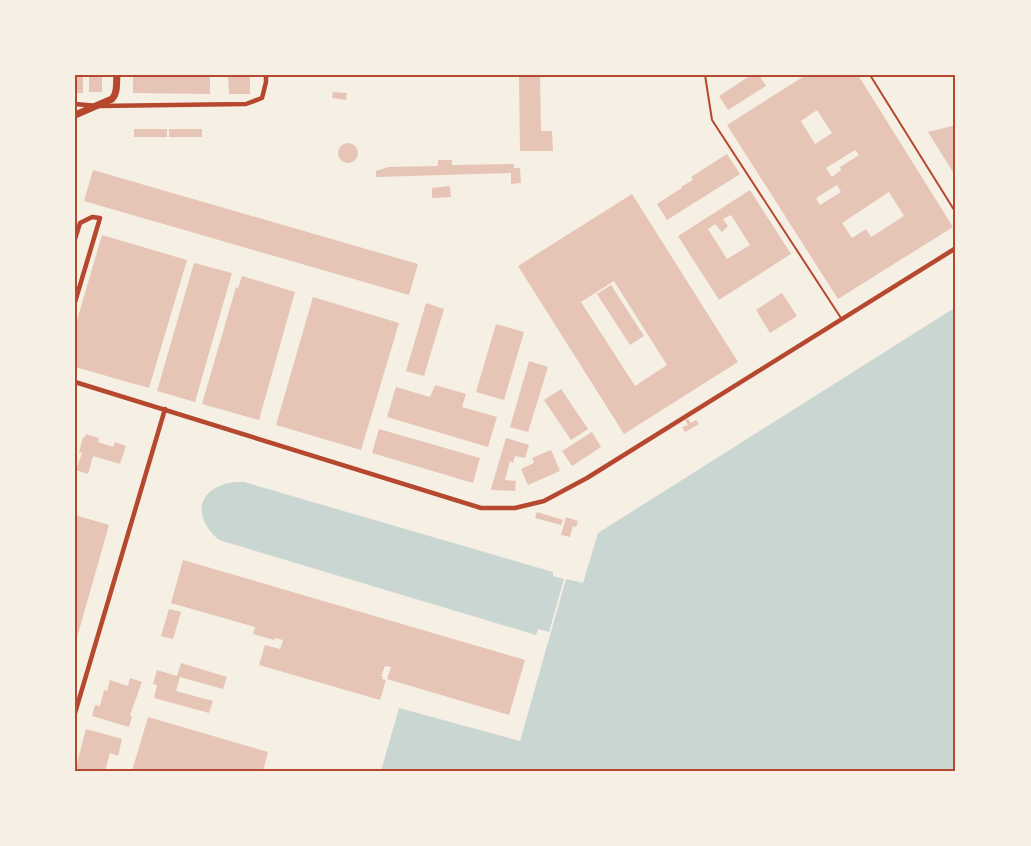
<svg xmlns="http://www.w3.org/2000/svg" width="1031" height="846" viewBox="0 0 1031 846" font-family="'Noto Serif',serif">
	<rect width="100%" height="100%" fill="#f6efe4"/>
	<g fill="#c9d6d2">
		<polygon points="956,307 956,771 381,771 399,708 520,741 566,579 583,583 598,533"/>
		<path d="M235,482H244L553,572V576L564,579L549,632L538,629L536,635L219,540C191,516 197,487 235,482Z"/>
	</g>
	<g fill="#e6c5b7" fill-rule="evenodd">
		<rect x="75" y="75" width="8" height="18"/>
		<polygon points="133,75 210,75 210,94 133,93"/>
		<polygon points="228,75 250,75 250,94 229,94"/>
		<polygon points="519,75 540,75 541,131 552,131 553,151 520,151"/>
		<polygon points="751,75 759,75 766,86 728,110 719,96"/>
		<path d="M806,75H858L953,227L838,299L727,125ZM817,110L832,133L815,144L801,121ZM855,150L859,155L840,167L841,170L832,177L826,168ZM837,185L841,192L820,205L816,198ZM889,192L904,216L871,237L866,229L852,238L842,223Z"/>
		<rect x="89" y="77" width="13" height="15"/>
		<polygon points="333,92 347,93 346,100 332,98"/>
		<polygon points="956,125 956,177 928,132"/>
		<rect x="134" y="129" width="33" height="8"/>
		<rect x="169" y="129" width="33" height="8"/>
		<circle cx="348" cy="153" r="10"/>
		<polygon points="727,154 740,174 667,220 657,204 682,188 681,187 693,180 691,177"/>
		<polygon points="438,160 452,160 452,165 514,164 514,168 520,168 521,183 511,184 511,173 376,177 376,171 388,167 438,166"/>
		<polygon points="93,170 418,264 409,295 84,201"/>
		<polygon points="450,186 451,197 432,198 432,188"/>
		<path d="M750,190L791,254L719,300L678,236ZM731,215L750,245L727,259L708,229L715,224L722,232L728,226L723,219Z"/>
		<path d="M632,194L738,362L624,434L518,266ZM614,281L667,365L635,386L581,302Z"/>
		<polygon points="102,235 187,260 149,388 75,367 75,327"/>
		<polygon points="194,263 232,273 195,402 157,391"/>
		<polygon points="242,276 295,292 259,420 202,404 236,287 238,288"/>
		<polygon points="611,285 644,336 630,345 597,294"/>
		<polygon points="782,293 797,316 770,333 756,310"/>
		<polygon points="313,297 399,323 361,450 276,425"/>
		<polygon points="426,303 444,309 424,376 406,371"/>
		<polygon points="496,324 524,332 504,400 476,392"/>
		<polygon points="529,361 548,367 528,432 510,427"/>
		<polygon points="435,385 466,394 462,407 497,417 488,447 387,417 396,387 430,397"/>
		<polygon points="561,389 588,429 571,440 544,400"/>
		<polygon points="688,419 691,423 696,420 699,424 685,432 682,427 688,425 685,420"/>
		<polygon points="379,429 480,458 473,483 372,453"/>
		<polygon points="592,432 601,447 572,466 562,451"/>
		<polygon points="86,434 99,438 98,442 113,447 115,442 126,446 120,464 93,456 88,474 76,470 82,453 79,452 83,437 85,438"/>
		<polygon points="506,438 529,445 525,458 515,456 513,463 510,461 505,480 516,481 515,491 492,490 491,489"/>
		<polygon points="551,450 560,471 528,485 521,469 534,463 532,458"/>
		<polygon points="537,512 563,520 561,525 535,518"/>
		<polygon points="75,515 109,525 76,641 75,549 76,544 75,544"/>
		<polygon points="566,517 578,521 576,527 573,526 570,537 561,535"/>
		<polygon points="183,560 525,660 509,715 387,679 391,667 385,666 381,676 383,676 382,679 386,680 380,700 259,665 265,645 280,649 283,640 275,638 274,640 253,634 255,627 171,603"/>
		<polygon points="169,609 181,612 173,639 161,636"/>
		<polygon points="181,663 227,677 223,689 180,677 176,691 213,701 209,713 154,698 157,685 153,684 157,670 177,676"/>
		<polygon points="130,678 142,682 130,715 132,716 129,727 92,716 95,705 100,706 104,690 107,691 110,680 128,686"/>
		<polygon points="148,717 268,752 263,771 132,771"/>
		<polygon points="86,729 122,739 118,756 110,753 105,771 75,771"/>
	</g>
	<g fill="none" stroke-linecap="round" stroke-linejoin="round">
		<g stroke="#b5482f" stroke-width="2">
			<polyline points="705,75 712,120 841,318"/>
			<polyline points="870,75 956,213"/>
		</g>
		<g stroke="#b5482f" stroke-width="4.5">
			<polyline points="75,104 98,106 246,104 262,98 266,82 266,75"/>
			<polyline points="75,239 80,223 92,217 100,218 75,302"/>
			<polyline points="75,382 481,508 515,508 544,501 587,478 956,248"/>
			<polyline points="75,713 165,409"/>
		</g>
		<path stroke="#b5482f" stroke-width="7" d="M75,115L112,99C118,92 116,84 117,75"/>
	</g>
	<rect width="1031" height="846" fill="none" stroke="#f6efe4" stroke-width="153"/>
	<rect x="76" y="76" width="878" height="694" fill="none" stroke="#b5482f" stroke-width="2"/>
</svg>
